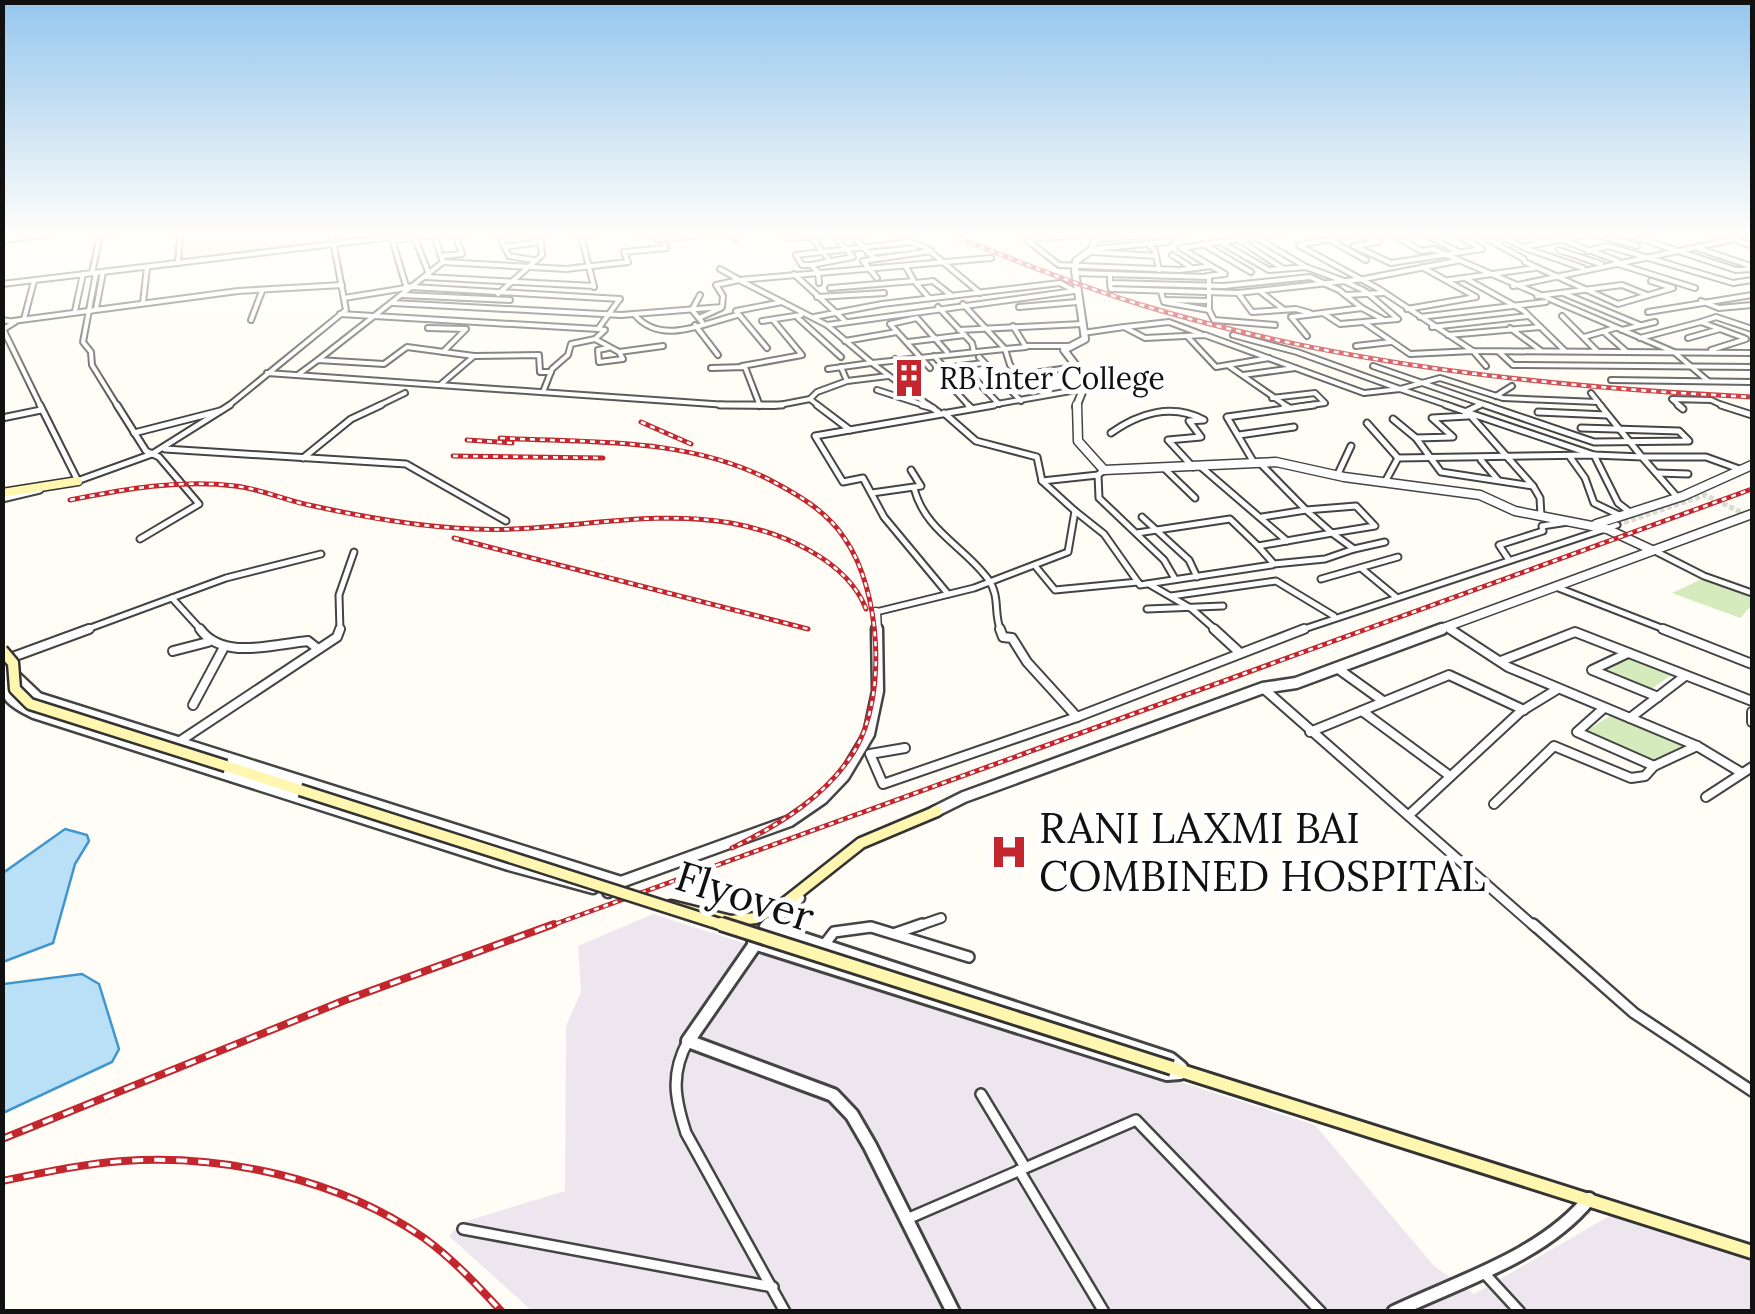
<svg xmlns="http://www.w3.org/2000/svg" width="1755" height="1314" viewBox="0 0 1755 1314" font-family="Lora,serif">
	<rect width="100%" height="100%" fill="#fffdf5"/>
	<polygon fill="#eee6ef" points="653,914 1315,1125 1434,1266 1474,1294 1611,1215 1752,1262 1752,1311 532,1311 449,1236 460,1223 565,1191 566,1026 581,992 578,946"/>
	<g fill="#d5ebbd">
		<polygon points="1704,578 1752,596 1752,605 1740,618 1672,593"/>
		<polygon points="1633,658 1673,674 1651,689 1602,670"/>
		<polygon points="1610,716 1687,747 1654,762 1583,733"/>
	</g>
	<polygon fill="#e6f2cf" points="185,235 328,235 330,243 183,261"/>
	<g fill="#b9e0f7" stroke="#3f96cf" stroke-width="2.5">
		<polygon points="65,829 87,835 89,841 75,864 53,943 3,962 3,873"/>
		<polygon points="82,974 99,984 119,1049 112,1062 3,1113 3,984"/>
	</g>
	<g fill="none" stroke-linecap="round" stroke-linejoin="round">
		<polyline stroke="#dbdad3" stroke-width="5" stroke-dasharray="5 2.5" stroke-linecap="butt" points="1617,525 1705,495 1747,515"/>
		<g stroke="#444" stroke-width="8">
			<g id="minor-far3">
				<polyline points="499,235 509,256 533,260"/>
				<polyline points="581,235 594,287"/>
				<polyline points="653,235 657,239 695,236"/>
				<polyline points="731,235 736,239"/>
				<polyline points="810,235 829,260"/>
				<polyline points="851,235 875,259"/>
				<polyline points="1074,235 1027,240 1059,265 1180,270 1211,266 1181,248 1270,235"/>
				<polyline points="1141,235 1155,251 1159,270"/>
				<polyline points="1367,235 1378,242 1354,246 1391,263 1482,249 1458,236 1466,235"/>
				<polyline points="1394,235 1421,251 1433,249 1674,352 1708,381"/>
				<polyline points="1480,235 1524,259"/>
				<polyline points="1498,235 1523,247 1585,235"/>
				<polyline points="1526,235 1543,243"/>
				<polyline points="1549,235 1618,261"/>
				<polyline points="1598,235 1637,246"/>
				<polyline points="1629,235 1736,270 1752,269"/>
				<polyline points="1723,235 1752,246"/>
				<polyline points="1747,235 1752,237"/>
				<polyline points="391,236 406,286 411,287"/>
				<polyline points="414,236 429,274"/>
				<polyline points="1427,236 1457,251"/>
				<polyline points="787,238 811,237"/>
				<polyline points="1257,238 1306,267"/>
				<polyline points="1095,239 1155,235"/>
				<polyline points="1238,239 1282,268"/>
				<polyline points="1328,239 1366,260"/>
				<polyline points="2,240 44,235"/>
				<polyline points="393,240 435,235"/>
				<polyline points="910,242 925,247 980,293"/>
				<polyline points="1220,242 1269,270 1306,267 1344,281 1365,291 1398,319 1340,324 1323,313"/>
				<polyline points="1203,244 1251,272"/>
				<polyline points="1299,245 1352,235"/>
				<polyline points="1300,246 1379,289 1473,351 1752,353"/>
				<polyline points="504,247 541,242"/>
				<polyline points="1525,248 1583,268"/>
				<polyline points="1697,248 1751,266"/>
				<polyline points="1093,249 1168,242 1171,235"/>
				<polyline points="1559,250 1601,264"/>
				<polyline points="1587,251 1608,246 1733,283 1752,280"/>
				<polyline points="1092,252 1156,256"/>
				<polyline points="868,253 915,248"/>
				<polyline points="1172,255 1192,268"/>
				<polyline points="442,256 462,254 455,235"/>
				<polyline points="443,262 566,269 628,262 624,252 666,248 664,244"/>
				<polyline points="1525,262 1618,304 1673,288 1651,281"/>
				<polyline points="178,263 180,235"/>
				<polyline points="1615,263 1695,288"/>
				<polyline points="811,265 853,257 833,235"/>
				<polyline points="720,269 738,279"/>
				<polyline points="92,273 100,235"/>
				<polyline points="96,273 83,342 91,352 92,365 118,407"/>
				<polyline points="1075,273 1209,277 1209,310 1214,320 1275,325"/>
				<polyline points="794,274 845,321"/>
				<polyline points="1110,274 1110,283 1224,286 1310,277 1339,290 1362,308"/>
				<polyline points="1207,276 1225,274 1211,266"/>
				<polyline points="426,277 594,286"/>
				<polyline points="877,278 863,261 931,251"/>
				<polyline points="1465,278 1524,311 1564,350"/>
				<polyline points="1449,280 1535,268"/>
				<polyline points="819,283 818,272 811,265 802,265 796,255 910,242 903,235"/>
				<polyline points="1110,283 1111,289 1238,293 1364,279 1456,261"/>
				<polyline points="2,284 392,237"/>
				<polyline points="1513,286 1735,239"/>
				<polyline points="830,288 914,281 906,267"/>
				<polyline points="1161,292 1164,302 1209,310"/>
				<polyline points="1261,292 1283,309"/>
				<polyline points="1238,293 1252,312 1296,309 1310,313"/>
				<polyline points="1563,293 1640,325"/>
				<polyline points="498,294 542,255 540,235"/>
				<polyline points="402,295 510,300"/>
				<polyline points="700,295 692,310 702,322"/>
				<polyline points="1346,295 1383,293"/>
				<polyline points="1537,296 1622,285 1647,295"/>
				<polyline points="817,297 884,293"/>
				<polyline points="344,298 412,287 620,299"/>
				<polyline points="929,298 916,283 933,281 952,296"/>
				<polyline points="619,300 598,329 605,330 595,339 619,352 663,346"/>
				<polyline points="1165,300 1209,301"/>
				<polyline points="1701,301 1719,308 1752,305"/>
				<polyline points="143,303 147,267"/>
				<polyline points="393,303 621,315 722,307 723,296 716,285 739,280"/>
				<polyline points="963,304 1005,349 1026,347 1013,326"/>
				<polyline points="938,307 972,343 974,352"/>
				<polyline points="1019,307 1077,302"/>
				<polyline points="96,309 103,272"/>
				<polyline points="1407,309 1476,297 1422,267"/>
				<polyline points="75,311 83,274"/>
				<polyline points="1648,312 1752,295"/>
				<polyline points="340,314 598,329"/>
				<path d="M635,315C661,346 705,323 737,315"/>
				<polyline points="1562,316 1597,351"/>
				<polyline points="814,317 882,304 1060,283 1075,291"/>
				<polyline points="1291,317 1362,308 1384,320"/>
				<polyline points="1420,317 1546,302"/>
				<polyline points="699,318 721,308"/>
				<polyline points="798,318 841,357"/>
				<polyline points="1292,318 1307,336"/>
				<polyline points="24,319 34,281"/>
				<polyline points="2,320 15,322 2,330"/>
				<polyline points="251,320 262,291"/>
				<polyline points="13,321 238,291 342,285"/>
				<polyline points="762,321 801,315"/>
				<polyline points="1701,322 1716,317 1752,329"/>
				<polyline points="1365,323 1410,354 1473,351 1486,366"/>
				<polyline points="695,325 718,355"/>
				<polyline points="827,325 1074,291"/>
				<polyline points="1125,327 1169,322 1201,334"/>
				<polyline points="1432,327 1528,316"/>
				<polyline points="428,328 466,329 443,352"/>
				<polyline points="1510,328 1540,350"/>
				<polyline points="3,329 41,407"/>
				<polyline points="959,330 1082,324"/>
				<polyline points="1622,330 1655,322"/>
				<polyline points="1604,332 1627,352"/>
				<polyline points="1083,333 1124,327 1145,338 1205,335 1364,393 1400,389 1453,407"/>
				<polyline points="1233,335 1297,352 1400,389 1440,378 1503,398 1598,402"/>
				<polyline points="1448,335 1540,327"/>
				<polyline points="1187,336 1216,367 1269,358"/>
				<polyline points="1584,337 1615,328"/>
				<polyline points="1640,338 1701,322 1744,338"/>
				<polyline points="1688,338 1720,329"/>
				<polyline points="845,341 897,332"/>
				<polyline points="908,342 965,335"/>
				<polyline points="1026,346 1068,346"/>
				<polyline points="1356,346 1391,342"/>
				<polyline points="608,348 598,350 599,362 623,359 619,352"/>
				<polyline points="767,348 736,311 782,302"/>
				<polyline points="1711,350 1746,339"/>
				<polyline points="1499,352 1513,365 1752,367"/>
				<polyline points="474,356 539,355 540,372 551,372"/>
				<polyline points="934,356 945,368 983,363"/>
				<polyline points="979,357 1021,401"/>
				<polyline points="895,359 908,371"/>
				<polyline points="318,360 443,262 434,235"/>
				<polyline points="872,363 827,325 739,280 991,258"/>
				<polyline points="742,366 802,355 773,320"/>
				<polyline points="1229,366 1288,407"/>
				<polyline points="1373,366 1492,407"/>
				<polyline points="711,368 745,367 760,406"/>
				<polyline points="930,368 890,324 917,318 947,352"/>
				<polyline points="828,369 871,363"/>
				<polyline points="267,373 727,405 774,406 810,399 820,407"/>
				<polyline points="299,374 318,360 384,364 407,347 474,356 440,385"/>
				<polyline points="971,375 999,404"/>
				<polyline points="1243,375 1295,368"/>
				<polyline points="945,379 970,407"/>
				<polyline points="1611,380 1752,382"/>
				<polyline points="847,381 888,376"/>
				<polyline points="877,390 930,407"/>
				<polyline points="543,392 552,369 568,355 571,344 595,339"/>
				<polyline points="1591,393 1602,407"/>
				<polyline points="1496,396 1512,386"/>
				<polyline points="1272,398 1315,393 1325,403 1297,407"/>
				<polyline points="810,399 817,392 847,381 841,367"/>
				<polyline points="227,407 346,310 332,235"/>
				<polyline points="376,407 405,393"/>
				<polyline points="931,407 872,363 1005,349 1010,365 1020,375 1075,367"/>
				<polyline points="980,407 1082,389"/>
				<polyline points="1475,407 1481,404"/>
				<polyline points="1681,407 1672,399 1711,400 1726,407"/>
			</g>
		</g>
		<g stroke="#444" stroke-width="9">
			<g id="minor-far2">
				<polyline points="40,405 78,481"/>
				<polyline points="117,405 146,451 159,457 199,504 140,539"/>
				<polyline points="720,405 782,405"/>
				<polyline points="817,405 850,430"/>
				<polyline points="922,405 933,408"/>
				<polyline points="928,405 938,412"/>
				<polyline points="968,405 971,408"/>
				<polyline points="1284,405 1288,407"/>
				<polyline points="1446,405 1594,455 1642,457 1678,498"/>
				<polyline points="1480,405 1465,412 1468,416 1432,418 1453,437 1416,438 1441,472 1533,486"/>
				<polyline points="1485,405 1594,442 1689,441 1679,431 1581,428"/>
				<polyline points="1600,405 1642,457 1706,457 1742,470"/>
				<polyline points="1678,405 1683,409"/>
				<polyline points="1721,405 1752,415"/>
				<polyline points="1538,412 1607,415"/>
				<polyline points="944,413 976,441 1037,457 1042,481 1075,511"/>
				<polyline points="1470,415 1533,486 1540,498 1541,516"/>
				<polyline points="2,418 41,410"/>
				<polyline points="1393,419 1416,438"/>
				<polyline points="1367,423 1398,458"/>
				<polyline points="134,433 220,411"/>
				<path d="M1111,433C1139,413 1172,403 1204,420L1189,421L1201,437L1168,440L1193,467"/>
				<polyline points="1239,435 1294,427"/>
				<polyline points="165,449 406,464 506,521"/>
				<polyline points="1570,457 1585,478 1594,503 1621,516"/>
				<polyline points="303,458 351,419 381,405"/>
				<polyline points="1481,460 1498,480"/>
				<polyline points="1253,461 1227,417 1314,405"/>
				<polyline points="1259,462 1306,510 1262,517"/>
				<polyline points="1200,466 1287,541"/>
				<polyline points="1165,469 1195,498"/>
				<polyline points="1104,470 1098,475 1099,498 1164,560 1175,579"/>
				<polyline points="1657,473 1688,474"/>
				<polyline points="1337,476 1351,446"/>
				<polyline points="77,481 152,454 230,405"/>
				<polyline points="1042,481 1098,475"/>
				<polyline points="1385,482 1398,458 1594,455 1618,503 1631,513"/>
				<path d="M914,488C925,531 964,546 988,579C1001,597 993,614 1001,631"/>
				<polyline points="872,493 921,486 911,470"/>
				<polyline points="2,499 40,490"/>
				<polygon points="1356,506 1375,526 1332,533 1306,510"/>
				<polyline points="1142,517 1189,560 1197,577"/>
				<polyline points="1137,533 1230,519 1258,546"/>
				<polygon points="1332,533 1354,549 1325,559 1274,564 1258,546"/>
				<polyline points="1354,549 1385,542"/>
				<polyline points="1653,550 1704,576 1752,593"/>
				<polyline points="1509,560 1499,545 1543,531 1542,526 1568,522"/>
				<polyline points="1036,567 1055,590 1138,582"/>
				<polyline points="1361,568 1396,597"/>
				<polyline points="1321,579 1398,557"/>
				<polyline points="1149,584 1192,609 1217,631"/>
				<polyline points="1556,587 1669,631"/>
				<polyline points="948,594 884,517 863,478 843,482 815,436 994,405"/>
				<polyline points="1171,596 1276,581 1334,616"/>
				<polyline points="172,598 202,631"/>
				<polyline points="1147,609 1223,606"/>
				<polyline points="876,612 974,588 1068,552 1075,511 1104,534 1140,585 1272,565"/>
				<polyline points="1447,627 1454,631"/>
				<polyline points="82,631 226,578 321,554"/>
				<polyline points="340,631 339,595 354,552"/>
				<polyline points="1298,631 1617,525"/>
			</g>
		</g>
		<g stroke="#444" stroke-width="12">
			<g id="minor-far1">
				<path d="M200,629C223,661 274,644 308,641L318,649"/>
				<polyline points="1214,629 1239,652"/>
				<polyline points="1450,629 1508,667 1697,746 1742,773"/>
				<polyline points="1663,629 1752,664"/>
				<polyline points="173,651 208,642"/>
				<polyline points="1628,653 1592,670 1658,697"/>
				<polyline points="10,658 89,629"/>
				<polyline points="1501,661 1575,632 1752,701"/>
				<polyline points="1337,668 1383,701"/>
				<polyline points="1264,689 1535,927"/>
				<polyline points="193,705 223,649"/>
				<polyline points="1604,708 1577,732 1654,766"/>
				<polyline points="1362,711 1450,776"/>
				<polyline points="1752,712 1752,722"/>
				<polyline points="1077,717 1304,629"/>
				<polyline points="1630,718 1685,676"/>
				<polyline points="1310,732 1449,675 1524,710"/>
				<polyline points="177,743 337,637 340,629"/>
				<polyline points="905,748 870,754 883,784 1077,717 1027,662 1012,638 1003,637 1000,629"/>
				<polyline points="1706,797 1752,767"/>
				<polyline points="1494,804 1554,746 1631,778 1645,776 1654,766 1697,746"/>
				<polyline points="1409,815 1520,712 1556,690"/>
				<polyline points="915,927 941,918"/>
			</g>
		</g>
		<g stroke="#444" stroke-width="14">
			<g id="minor">
				<polyline points="1533,924 1634,1013 1752,1091"/>
				<polyline points="896,933 922,924"/>
				<polyline points="824,945 834,932 871,927 969,957"/>
				<path d="M688,1041C670,1074 675,1099 686,1133L785,1312"/>
				<polyline points="981,1094 1025,1167"/>
				<polyline points="1019,1170 1104,1312"/>
				<polyline points="907,1219 1136,1120 1321,1312"/>
				<polyline points="463,1229 773,1287"/>
				<polyline points="1485,1274 1520,1312"/>
			</g>
		</g>
		<g stroke="#444" stroke-width="10">
			<polyline id="tertiary-far3" points="1076,407 1087,380 1064,350 1085,339 1075,271 1076,261 1093,249 1095,235"/>
		</g>
		<g stroke="#444" stroke-width="11">
			<g id="tertiary-far2">
				<polyline points="1077,405 1078,441 1104,470 1276,462 1344,477 1480,495 1515,511 1607,529 1652,550"/>
				<polyline points="1596,524 1683,496 1752,465"/>
				<polyline points="876,612 877,631"/>
				<polyline points="1435,631 1752,514"/>
			</g>
		</g>
		<g stroke="#444" stroke-width="15">
			<g id="tertiary-far1">
				<polyline points="2,664 38,698 621,882 608,892"/>
				<path d="M2,674C4,697 13,703 34,713L509,865L593,888"/>
				<polyline points="934,812 964,797 1263,688 1296,683 1442,629"/>
				<polyline points="621,882 790,821 822,799 844,776 869,734 878,691 877,629"/>
				<polyline points="766,927 799,898"/>
			</g>
		</g>
		<g stroke="#444" stroke-width="18">
			<g id="tertiary">
				<polyline points="769,924 688,1041 833,1095 852,1115 870,1146 953,1312"/>
				<polyline points="766,927 1170,1059 1181,1068"/>
				<polyline points="754,943 1167,1074 1180,1073"/>
				<path d="M1394,1312C1459,1281 1543,1256 1589,1199"/>
			</g>
		</g>
		<g stroke="#333" stroke-width="11">
			<polyline id="secondary-far2" points="2,493 78,481"/>
		</g>
		<g stroke="#333" stroke-width="15">
			<g id="secondary-far1">
				<polyline points="226,766 300,790"/>
				<polyline points="671,906 731,921 756,918 785,903 861,843 937,811"/>
			</g>
		</g>
		<g stroke="#333" stroke-width="18">
			<polyline id="secondary" points="1172,1068 1752,1252"/>
		</g>
		<use href="#minor-far3" stroke="#fff" stroke-width="4"/>
		<use href="#minor-far2" stroke="#fff" stroke-width="5"/>
		<use href="#minor-far1" stroke="#fff" stroke-width="8"/>
		<use href="#minor" stroke="#fff" stroke-width="9"/>
		<use href="#tertiary-far3" stroke="#fff" stroke-width="6"/>
		<use href="#tertiary-far2" stroke="#fff" stroke-width="8"/>
		<use href="#tertiary-far1" stroke="#fff" stroke-width="10"/>
		<use href="#tertiary" stroke="#fff" stroke-width="12"/>
		<use href="#secondary-far2" stroke="#fff6b0" stroke-width="8"/>
		<use href="#secondary-far1" stroke="#fff6b0" stroke-width="10"/>
		<use href="#secondary" stroke="#fff6b0" stroke-width="12"/>
		<g stroke="#c4262e" stroke-width="5">
			<g id="rail-far1">
				<path d="M952,235C1016,261 1079,286 1145,306C1342,365 1547,387 1752,397"/>
				<polyline points="641,422 691,444"/>
				<path d="M500,438C591,443 684,437 768,479C797,494 827,511 845,539C881,591 887,696 855,750C827,796 779,825 732,848"/>
				<polyline points="467,440 512,443"/>
				<polyline points="453,456 603,458"/>
				<path d="M70,500C125,489 180,479 235,486C261,489 284,500 309,505C363,517 418,527 474,529C559,533 646,508 731,523C780,532 847,559 866,609"/>
				<polyline points="454,538 808,629"/>
				<polyline points="547,927 1752,489"/>
			</g>
		</g>
		<g stroke="#c4262e" stroke-width="8">
			<g id="rail">
				<polyline points="2,1139 343,1001 554,924"/>
				<path d="M2,1181C42,1173 82,1164 123,1161C225,1154 339,1179 424,1238C453,1259 478,1286 502,1312"/>
			</g>
		</g>
		<use href="#rail-far1" stroke="#fff" stroke-width="2.5" stroke-dasharray="5" stroke-linecap="butt"/>
		<use href="#rail" stroke="#fff" stroke-width="4" stroke-dasharray="11" stroke-linecap="butt"/>
		<g stroke="#333" stroke-width="15" stroke-linecap="butt">
			<g id="secondary-bridge-far1">
				<polyline points="2,650 13,663 15,689 30,704 226,766"/>
				<polyline points="300,790 729,927"/>
			</g>
		</g>
		<g stroke="#333" stroke-width="18" stroke-linecap="butt">
			<polyline id="secondary-bridge" points="721,924 1172,1068"/>
		</g>
		<use href="#secondary-bridge-far1" stroke="#fff6b0" stroke-width="10"/>
		<use href="#secondary-bridge" stroke="#fff6b0" stroke-width="12"/>
	</g>
	<linearGradient id="sky" x2="0" y2="1"><stop stop-color="#95c6ee"/><stop offset="0.56" stop-color="#fffefa"/><stop offset="1" stop-color="#fffefa" stop-opacity="0"/></linearGradient>
	<rect width="1755" height="419" fill="url(#sky)"/>
	<defs>
		<g id="building-bare" transform="scale(3)"><path d="M-4-6H4V6H1V3H-1V6H-4ZM-2.5-4.3h1.7v1.8h-1.7ZM.8-4.3h1.7v1.8H.8ZM-2.5-1h1.7V.8h-1.7ZM.8-1h1.7V.8H.8Z" fill="#c4262e" stroke="#fff" stroke-width="2.5" paint-order="stroke"/></g>
		<g id="hospital-bare" transform="scale(3)"><path d="M-5-5h3v3.5h4V-5h3V5h-3V1.5h-4V5h-3Z" fill="#c4262e" stroke="#fff" stroke-width="2.5" paint-order="stroke"/></g>
	</defs>
	<g fill-rule="evenodd">
		<use href="#building-bare" x="909" y="378"/>
		<use href="#hospital-bare" x="1009" y="852"/>
	</g>
	<g text-anchor="middle" dominant-baseline="central" stroke-width="10" stroke-linejoin="round" paint-order="stroke">
		<g font-size="30" fill="#111" stroke="#fff" text-anchor="start">
			<text x="939" y="378">RB Inter College</text>
		</g>
		<g font-size="42" fill="#111" stroke="#fff" text-anchor="start">
			<text x="1039" y="828">RANI LAXMI BAI<tspan x="1039" dy="48">COMBINED HOSPITAL</tspan></text>
		</g>
		<g font-size="42" fill="#111" stroke="#fff">
			<text transform="translate(745 896) rotate(18)">Flyover</text>
		</g>
	</g>
	<rect width="1755" height="1314" fill="none" stroke="#111111" stroke-width="10"/>
</svg>
